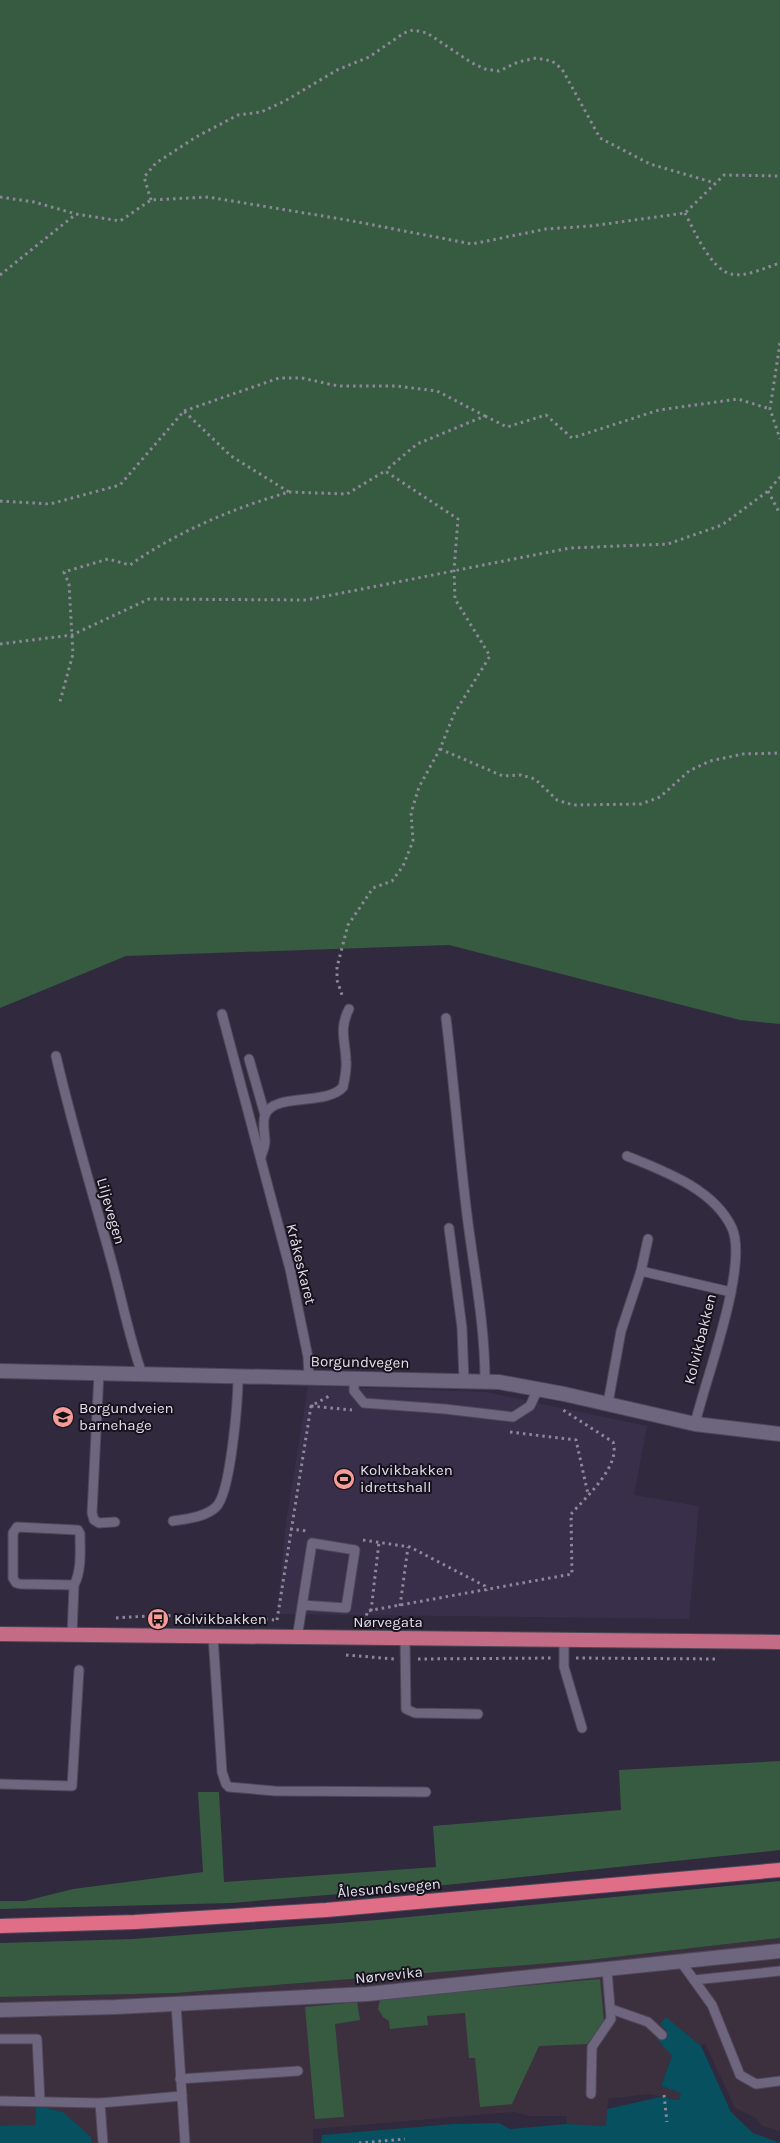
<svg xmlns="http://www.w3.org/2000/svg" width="780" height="2143" viewBox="0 0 780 2143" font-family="Karla,sans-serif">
	<rect width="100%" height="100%" fill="#31293e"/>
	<polygon fill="#3c303f" points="780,1938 780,2131 762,2126 756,2118 735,2108 705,2043 701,2046 666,2018 672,2056 661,2086 682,2093 679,2100 649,2094 608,2099 606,2126 567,2124 566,2116 530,2116 514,2112 313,2129 313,2143 92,2143 91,2137 63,2112 36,2108 35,2126 0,2126 0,1997 176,1993 589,1960"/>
	<polygon fill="#3a2f4b" points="308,1386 486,1392 647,1426 634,1495 699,1506 689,1619 277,1614 286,1523"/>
	<g fill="#365b41">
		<polygon points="0,0 780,0 780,1024 740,1020 449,945 126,956 0,1008"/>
		<polygon points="780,1761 780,1850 436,1886 231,1903 0,1909 0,1901 25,1901 73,1889 203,1872 198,1792 219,1792 224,1882 436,1867 433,1826 621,1810 619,1770"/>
		<polygon points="780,1881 780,1938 589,1960 176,1993 0,1997 0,1943 133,1939 377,1920"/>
		<polygon points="600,1979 604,2022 587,2044 539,2046 512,2104 480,2107 475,2058 469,2058 465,2013 427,2016 428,2025 390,2029 389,2021 383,2017 378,2009 380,1999"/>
		<polygon points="357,2002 360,2020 335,2024 344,2117 315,2119 305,2007"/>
	</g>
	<g fill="#06505f">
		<polygon points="666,2017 701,2046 731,2112 753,2133 780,2143 321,2143 322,2135 453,2124 499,2123 510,2129 567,2124 606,2126 607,2109 660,2097 679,2100 681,2093 661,2086 672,2056 657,2039 667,2031 660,2024"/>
		<polygon points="43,2107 63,2112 91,2137 92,2143 0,2143 0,2126 35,2125 36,2108"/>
	</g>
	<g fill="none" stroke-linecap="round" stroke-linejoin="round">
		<g stroke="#4e4759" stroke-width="11">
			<g id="service">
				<polyline points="222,1014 290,1269 308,1357 309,1377"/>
				<path d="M446,1018C454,1084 459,1150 467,1215C474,1271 485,1325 485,1381"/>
				<path d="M56,1056C72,1126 93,1194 112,1263C122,1300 129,1337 142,1374"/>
				<polyline points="249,1059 265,1115"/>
				<path d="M627,1156C664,1171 714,1189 732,1228C749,1266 705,1380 695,1424"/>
				<path d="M261,1157C262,1153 265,1147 265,1142C265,1134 262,1123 265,1115C274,1092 327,1106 343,1087C345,1078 347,1069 346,1060C345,1039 339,1029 349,1009"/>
				<polyline points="449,1228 462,1328 464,1381"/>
				<polyline points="641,1271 731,1292"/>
				<polyline points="99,1373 92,1513 94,1520 99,1523 115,1522"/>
				<polyline points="354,1379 354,1391 364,1403 445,1409 513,1417 530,1406 538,1389"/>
				<polyline points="608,1403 621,1331 641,1271 648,1239"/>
				<path d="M173,1521C186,1519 206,1517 216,1507C231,1493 238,1399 238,1376"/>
				<path d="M72,1635L74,1585L20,1584L16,1583L13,1578V1533L17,1527L78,1530L80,1534C80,1550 82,1570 74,1585"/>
				<polyline points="213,1636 222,1772 226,1784 229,1787 275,1791 426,1792"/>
				<polyline points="297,1638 312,1543 355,1550 346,1608 302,1605"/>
				<polyline points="405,1638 406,1709 415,1713 478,1714"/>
				<polyline points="564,1640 564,1667 582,1728"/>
				<polyline points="0,1784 72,1786 79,1670"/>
				<polyline points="681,1962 712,2005 740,2075 756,2084 780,2081"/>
				<polyline points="694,1980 780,1971"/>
				<polyline points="176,2004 185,2143"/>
				<polyline points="611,2009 648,2022 662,2035"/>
				<polyline points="0,2039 37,2039 40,2101"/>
				<polyline points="180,2079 298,2071"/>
				<polyline points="591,2094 592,2047 611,2019 607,1970"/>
				<polyline points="0,2101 100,2103 182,2096"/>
				<polyline points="100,2103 103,2143"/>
			</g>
		</g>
		<g stroke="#4e4759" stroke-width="16">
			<g id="minor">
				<polyline points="0,1371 499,1382 564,1394 695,1424 780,1434"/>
				<polyline points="0,2010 116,2007 367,1994 780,1951"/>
			</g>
		</g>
		<g stroke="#4e4759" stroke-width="16">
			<polyline id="primary" points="0,1634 780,1642"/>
		</g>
		<g stroke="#4e4759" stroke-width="16">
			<polyline id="trunk" points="0,1926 135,1922 326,1910 780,1870"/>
		</g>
		<g stroke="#8d8799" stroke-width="3" stroke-dasharray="2.5 4" stroke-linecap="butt">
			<polyline points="0,197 34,202 76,214"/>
			<polyline points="151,200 144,177 156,163 196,137 238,115 261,112 285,101 337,70 369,57 404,33 413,30 427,33 472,63 485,69 499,71 518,62 536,58 552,61 562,69 600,138 650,164 715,183"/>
			<path d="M685,213C694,230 711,270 731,274C744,278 767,267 780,263"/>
			<polyline points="0,275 76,214 120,221 151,200 208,197 347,220 472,244 546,229 591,226 685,213 724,175 780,176"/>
			<polyline points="780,343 770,409 780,439"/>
			<polyline points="184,411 279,378 302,378 338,386 396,386 437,391 485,416 417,444 385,471"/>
			<polyline points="485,416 507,427 546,415 572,438 659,410 738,399 770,409"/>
			<polyline points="768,491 780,514"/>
			<polyline points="289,492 347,494 385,471 458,519 454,570 455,599 490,656 454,714 440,749 419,787 411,813 413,841 403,866 392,881 373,888 348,925 337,967 337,980 343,998"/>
			<path d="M0,501L50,504L120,485L184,411L231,456L289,492C234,508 178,531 130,565L108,559L64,572L69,584L73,654L59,705"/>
			<polyline points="0,644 72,635 149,599 306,600 570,548 668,544 722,525 768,491 780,477"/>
			<polyline points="440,749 503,776 521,775 535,779 557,800 573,805 641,804 660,797 689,771 710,761 743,754 780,753"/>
			<polyline points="311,1406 352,1410"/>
			<polyline points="510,1432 576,1440 588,1494"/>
			<polyline points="290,1529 307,1531"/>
			<polyline points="363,1540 410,1547 485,1586 487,1591"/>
			<polyline points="400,1606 408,1547"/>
			<polyline points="371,1611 379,1542"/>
			<path d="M116,1618C169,1614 222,1615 274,1620"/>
			<polyline points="277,1620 311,1406 331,1395"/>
			<path d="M366,1622L367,1611L572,1574L571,1514C586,1497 621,1466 613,1442L563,1410"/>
			<polyline points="346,1655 394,1659"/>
			<polyline points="576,1658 719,1659"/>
			<polyline points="418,1659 552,1658"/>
			<polyline points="664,2095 667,2122"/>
			<polyline points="359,2143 405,2139"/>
		</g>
		<use href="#service" stroke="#6e657e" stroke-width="9"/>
		<use href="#minor" stroke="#6e657e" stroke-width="14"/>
		<use href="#primary" stroke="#c46c85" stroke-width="14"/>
		<use href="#trunk" stroke="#e16e87" stroke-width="14"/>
	</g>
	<defs>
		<g id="school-disc" transform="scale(1.125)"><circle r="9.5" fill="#f59b9a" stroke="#17131d"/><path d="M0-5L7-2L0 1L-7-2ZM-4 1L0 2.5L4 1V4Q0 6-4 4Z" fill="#111"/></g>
		<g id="stadium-disc" transform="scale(1.125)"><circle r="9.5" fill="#f59b9a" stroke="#17131d"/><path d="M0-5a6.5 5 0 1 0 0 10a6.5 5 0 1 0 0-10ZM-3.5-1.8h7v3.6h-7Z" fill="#111"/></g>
		<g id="bus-disc" transform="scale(1.125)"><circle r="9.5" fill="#f59b9a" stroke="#17131d"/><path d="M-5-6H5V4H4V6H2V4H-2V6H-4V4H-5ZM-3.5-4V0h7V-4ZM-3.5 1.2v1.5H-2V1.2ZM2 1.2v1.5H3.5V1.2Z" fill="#111"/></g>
	</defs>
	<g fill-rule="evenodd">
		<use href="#school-disc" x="63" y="1417"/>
		<use href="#stadium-disc" x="344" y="1479"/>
		<use href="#bus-disc" x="158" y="1619"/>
	</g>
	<g text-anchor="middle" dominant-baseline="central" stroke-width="4" stroke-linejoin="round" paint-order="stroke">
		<g font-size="15" fill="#e4dfee" stroke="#17131d">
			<text transform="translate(111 1211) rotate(74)">Liljevegen</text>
			<text transform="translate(301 1264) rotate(76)">Kråkeskaret</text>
			<text transform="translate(700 1339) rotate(-76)">Kolvikbakken</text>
			<text transform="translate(360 1362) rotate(1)">Borgundvegen</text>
			<text x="388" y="1622">Nørvegata</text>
			<text transform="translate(389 1888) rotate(-5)">Ålesundsvegen</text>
			<text transform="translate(389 1975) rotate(-6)">Nørvevika</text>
		</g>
		<g font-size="15" fill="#e4dfee" stroke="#17131d" text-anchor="start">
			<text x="79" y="1408">Borgundveien<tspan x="79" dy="17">barnehage</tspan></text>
			<text x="360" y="1470">Kolvikbakken<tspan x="360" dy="17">idrettshall</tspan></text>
			<text x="174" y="1619">Kolvikbakken</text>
		</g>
	</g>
</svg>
